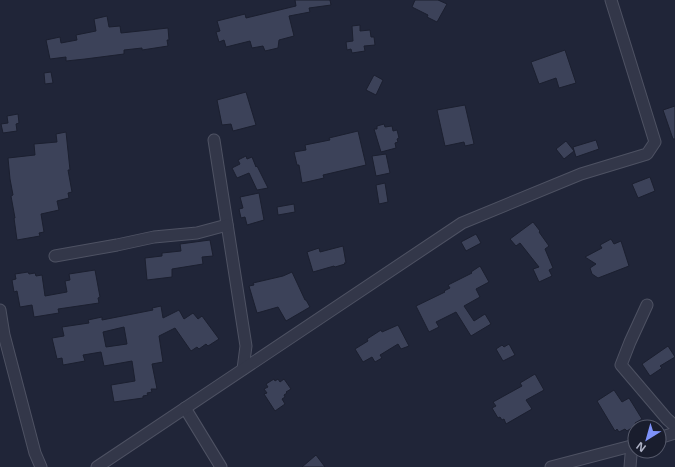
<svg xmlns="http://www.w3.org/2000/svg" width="675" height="467" viewBox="0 0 675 467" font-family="'Noto Sans',sans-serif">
	<rect width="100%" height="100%" fill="#202538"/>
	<g fill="#3c4259" stroke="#1b1f2f" fill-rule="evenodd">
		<polygon points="295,0 330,0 331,5 309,8 310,12 289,16 294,36 279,40 278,48 265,51 263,46 252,48 250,41 226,47 224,40 219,42 216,32 220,31 217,21 245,14 246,18 296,6"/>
		<polygon points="415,0 438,0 447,4 437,22 427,17 428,15 412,7"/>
		<polygon points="107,16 109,27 120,26 121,33 168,28 169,40 167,40 168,46 142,50 142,48 124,50 124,54 85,59 66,61 66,57 50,59 46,40 60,37 61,43 77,40 76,35 96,31 94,19"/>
		<polygon points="360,25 360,31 370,30 371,37 374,37 375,45 364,46 365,51 352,53 351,49 347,50 346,42 353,41 352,26"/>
		<polygon points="565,50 576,83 559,88 556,78 539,84 531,62"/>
		<polygon points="51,72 53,83 45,84 44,73"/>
		<polygon points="374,75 383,80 376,95 366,90"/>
		<polygon points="246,92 256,125 233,131 231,124 222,125 217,100"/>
		<polygon points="465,105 474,144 465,146 464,142 445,146 437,110"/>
		<polygon points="675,106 675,139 673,139 663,110"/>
		<polygon points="18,114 19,123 16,124 17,131 3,133 1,124 8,123 7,116"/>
		<polygon points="384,124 385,127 392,126 393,131 397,130 399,138 397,139 398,142 395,143 396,148 381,152 374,129 377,129 377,126"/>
		<polygon points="358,131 366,165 323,175 324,178 302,183 299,165 297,165 294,152 306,150 305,145 330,140 329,138"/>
		<polygon points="66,132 70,170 68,170 72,192 68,193 69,198 57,201 59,210 41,214 44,232 39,233 40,236 17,240 14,218 15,218 11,196 13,195 10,179 8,158 35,155 34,144 57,142 56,134"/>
		<polygon points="596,140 599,149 576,157 573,147"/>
		<polygon points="566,141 574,151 564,159 556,149"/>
		<polygon points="386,154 390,173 376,176 372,156"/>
		<polygon points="246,156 247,159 252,157 256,167 257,166 268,188 257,190 249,173 237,178 232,168 240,164 238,160"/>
		<polygon points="650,177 655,191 638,198 632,184"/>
		<polygon points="385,183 388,202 379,204 376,185"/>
		<polygon points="259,193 264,220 247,225 245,217 241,218 239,209 243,208 240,197"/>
		<polygon points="294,204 295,212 278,215 277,207"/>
		<polygon points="533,222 540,231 539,232 549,246 545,249 553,268 549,270 552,276 539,282 533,269 539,267 520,243 516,246 510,239"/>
		<polygon points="476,234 481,243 466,251 461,242"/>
		<polygon points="611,239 614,244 621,241 629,266 598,278 592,274 590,268 596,264 585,257 602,248 600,245"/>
		<polygon points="210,240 213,256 202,257 203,264 172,269 172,277 147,280 145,258 162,256 162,253 181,251 180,244"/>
		<polygon points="343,246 346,263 344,263 345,264 335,267 334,266 313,272 307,252 319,248 320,252"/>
		<polygon points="480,266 489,282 476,289 480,297 464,306 474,321 485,314 491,324 471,336 456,312 436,322 439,327 429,332 416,306 445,292 444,291 450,288 448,285 472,273 471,272"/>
		<polygon points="95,270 100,297 98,298 99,303 58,309 59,313 34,317 32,305 20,307 17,291 14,292 12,280 16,279 15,274 28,272 29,274 35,273 36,276 42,275 45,296 67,292 65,281 70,280 69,274"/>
		<polygon points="292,272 305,300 306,300 310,307 286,321 278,307 257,313 249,286 254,285 253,283 283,276"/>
		<path d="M161,306L163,318L179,310L184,319L193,313L198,319L202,316L219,339L208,346L206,344L199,349L197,347L191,351L175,328L159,336L163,362L152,364L157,389H151L152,392L147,393L148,395L143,396V398L114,402L111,385L135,381L132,361L104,366L101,352L83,355L85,361L63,365L62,358L57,359L52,338L64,336L62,327L89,323L88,320L102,317V320L153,310L152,308ZM124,327L127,344L106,347L103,332Z"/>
		<polygon points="398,325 409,346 401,349 398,344 380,355 382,358 375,362 372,357 363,362 355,349 368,341 367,339 381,330 382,332"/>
		<polygon points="509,344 515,355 503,361 496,349 502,345 504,347"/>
		<polygon points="668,346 675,357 660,366 662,368 650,376 642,364"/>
		<polygon points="535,374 544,390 526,400 532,409 506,424 504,419 502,420 500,417 498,418 492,408 496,406 493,402 522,386 520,383"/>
		<polygon points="274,379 275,381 278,379 280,382 284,379 291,389 286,392 287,393 284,395 285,397 282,399 285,404 275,411 264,394 267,393 264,389 268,387 266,384"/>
		<polygon points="614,390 622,402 629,398 642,419 635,423 636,425 627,431 625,429 619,432 617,429 615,431 597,401"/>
		<polygon points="316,455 325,467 302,467"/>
	</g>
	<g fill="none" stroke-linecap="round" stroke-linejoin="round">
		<g stroke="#4e5263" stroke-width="13">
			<g id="minor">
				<polyline points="214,140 246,346 243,369"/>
				<polyline points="55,256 117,245 154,237 197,233 227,225"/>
				<polyline points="647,305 630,342 621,365 667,419 675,426"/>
				<polyline points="0,310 4,335 35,453 41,467"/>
				<polyline points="185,408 221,467"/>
				<polyline points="659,438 675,433"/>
				<polyline points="97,467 462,223 581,174 647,154 655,142 611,0"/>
				<polyline points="551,467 635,445"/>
				<polyline points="630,467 631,455 634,445"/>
			</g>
		</g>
		<use href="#minor" stroke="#333749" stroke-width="11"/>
	</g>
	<g transform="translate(647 439) rotate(217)"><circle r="19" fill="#191d2d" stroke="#55596a"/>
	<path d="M0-3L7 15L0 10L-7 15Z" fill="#7e92fa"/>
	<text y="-6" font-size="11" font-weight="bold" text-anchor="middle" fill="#aeb2c5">N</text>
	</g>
</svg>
